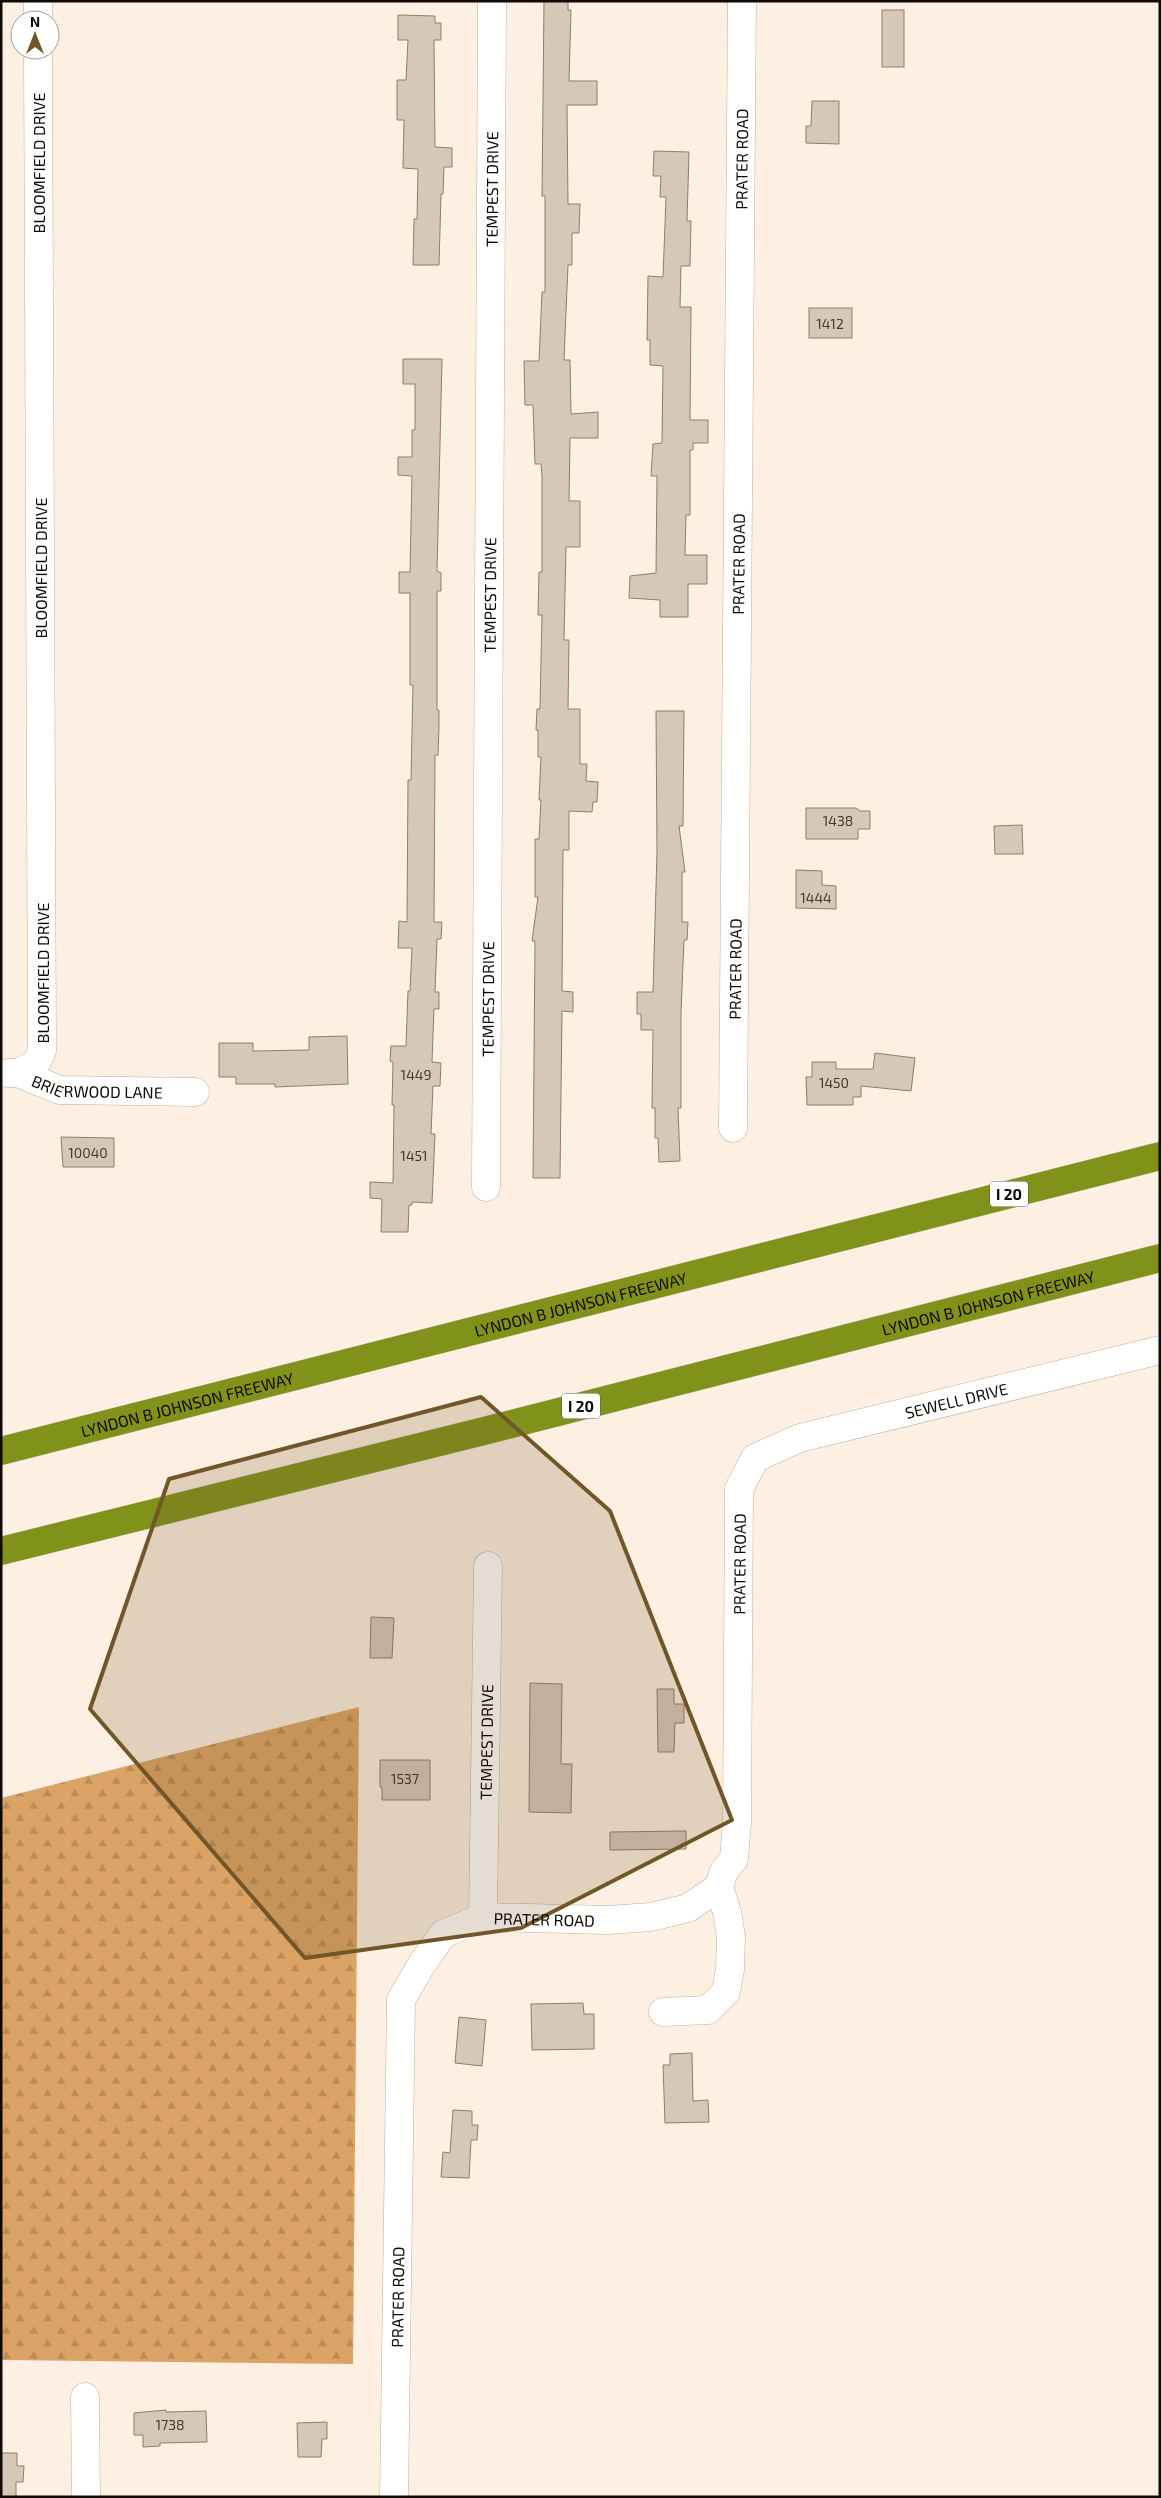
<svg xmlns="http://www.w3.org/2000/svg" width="1161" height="2498" viewBox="0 0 1161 2498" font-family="'Exo 2',sans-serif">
	<defs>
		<pattern id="forest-firs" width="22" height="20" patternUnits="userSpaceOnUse" patternTransform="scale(1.25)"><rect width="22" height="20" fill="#dba366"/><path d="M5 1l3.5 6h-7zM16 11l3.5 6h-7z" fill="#bb8b57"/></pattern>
	</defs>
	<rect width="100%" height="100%" fill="#fdf0e2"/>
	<polygon fill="url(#forest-firs)" points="359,1707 353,2364 1,2360 1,1798"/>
	<g fill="#d7c7b7" stroke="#8c7e6f">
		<polygon points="544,1 568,1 568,10 571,10 569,81 597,81 597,105 567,105 568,204 580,204 579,233 572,233 572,265 568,265 564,360 570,360 571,414 598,412 598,438 570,438 569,501 580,501 580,547 566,547 564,640 569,640 568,709 580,709 580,764 587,764 586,781 598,782 597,802 593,802 592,812 569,811 569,850 563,850 562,991 573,992 573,1012 562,1011 560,1178 533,1178 535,941 532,941 538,897 535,897 535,839 539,839 541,800 539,800 541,757 538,757 538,730 536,730 537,709 540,709 541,660 542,615 538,615 539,572 542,572 542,476 541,464 535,464 533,405 525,405 524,361 539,361 542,292 545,292 545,196 542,196"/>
		<rect x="882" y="10" width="22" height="57"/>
		<polygon points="398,15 435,16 435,23 441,23 441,40 434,40 435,147 452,148 452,167 444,167 443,194 441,194 439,265 413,265 414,219 417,219 418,169 403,168 404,120 397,120 397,80 406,80 408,40 398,40"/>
		<polygon points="812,101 839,101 839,144 806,143 806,126 811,126"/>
		<polygon points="654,151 689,152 687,221 691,221 690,266 681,266 680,307 691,307 690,420 708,420 708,443 693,443 693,450 690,450 690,515 686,515 685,555 707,555 707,584 688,584 688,617 660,617 660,600 629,598 630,576 656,573 657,476 651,476 653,444 662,443 663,366 650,365 650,340 647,340 648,276 663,277 666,197 660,197 661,176 653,176"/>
		<rect x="809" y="308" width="43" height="30"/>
		<polygon points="403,359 442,359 437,571 441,573 441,591 437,591 437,710 439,710 439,728 438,755 435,755 434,922 442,922 441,939 437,939 435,992 439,992 439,1009 434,1009 432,1062 441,1063 440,1086 433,1086 431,1134 435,1134 432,1203 412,1202 412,1205 409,1205 408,1232 381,1232 382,1199 370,1198 370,1182 393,1183 394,1105 392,1105 393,1062 390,1061 391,1046 406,1046 408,991 410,991 412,948 398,948 399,921 407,922 408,780 411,780 413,685 410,685 410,593 399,593 399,572 410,572 412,476 398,475 398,457 412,457 412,430 415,430 415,384 403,384"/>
		<polygon points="656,711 684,711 683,826 679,826 685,872 682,872 682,922 688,922 687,940 684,940 681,1012 681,1108 678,1108 680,1161 659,1162 658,1138 655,1138 655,1108 652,1108 653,1030 641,1030 641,1014 637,1014 637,992 653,992 657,852"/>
		<polygon points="806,808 856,808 860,811 870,811 870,829 858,829 858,839 806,839"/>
		<polygon points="1022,825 1023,854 995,854 994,826"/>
		<polygon points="796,870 822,871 822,885 836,886 836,909 796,908"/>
		<polygon points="347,1036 348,1084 275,1087 275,1084 236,1084 236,1077 219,1077 219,1043 253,1043 253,1051 309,1050 309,1037"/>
		<polygon points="875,1053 915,1058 911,1091 861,1086 861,1097 853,1097 853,1105 807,1105 806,1077 812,1077 812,1062 836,1062 836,1069 873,1069"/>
		<polygon points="61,1137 114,1138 114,1167 63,1167"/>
		<polygon points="371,1617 394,1618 392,1658 370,1658"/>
		<polygon points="530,1683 562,1684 561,1764 572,1764 571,1813 529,1812"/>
		<polygon points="657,1689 674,1689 674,1704 684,1704 684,1723 675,1723 674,1752 658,1752"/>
		<polygon points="380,1760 430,1760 430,1800 382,1800 382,1787 380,1787"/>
		<polygon points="686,1831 686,1849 610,1850 610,1832"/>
		<polygon points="583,2003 584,2014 594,2014 594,2049 532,2050 531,2004"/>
		<polygon points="459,2017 486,2020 482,2066 455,2063"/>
		<polygon points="692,2053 693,2101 708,2100 709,2122 665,2123 663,2065 670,2065 670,2054"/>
		<polygon points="453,2110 472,2111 472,2125 478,2125 477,2140 471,2140 469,2178 441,2177 443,2152 450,2153"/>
		<polygon points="166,2410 166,2412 206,2411 207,2442 160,2443 160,2446 143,2447 143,2435 134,2435 134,2413"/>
		<polygon points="327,2422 327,2439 322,2439 321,2457 298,2457 297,2423"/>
		<polygon points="1,2453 17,2453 17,2466 24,2466 23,2482 16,2482 16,2497 1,2497"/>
	</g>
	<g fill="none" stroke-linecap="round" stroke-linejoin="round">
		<g stroke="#bdae9e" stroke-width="29">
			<g id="minor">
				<polyline points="38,1 38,20"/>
				<path id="s1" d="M8,1073H18L60,1090L195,1092"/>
				<polyline points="18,1073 35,1065 42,1051 38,50"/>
				<path id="s2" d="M733,1128L742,1"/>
				<path id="s3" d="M486,1187L492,1"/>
				<path id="s4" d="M483,1917L488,1566"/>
				<polyline points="663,2012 708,2010 726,1992 730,1969 731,1937 727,1912 719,1887"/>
				<polyline points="85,2397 86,2497"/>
				<path id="s5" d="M394,2497L401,2000L420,1967L443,1934L483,1917L608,1920L651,1917L688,1908L719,1887L724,1871L734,1859L737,1822L739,1489L755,1458L800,1438L1160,1350"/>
			</g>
		</g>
		<g stroke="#d9d8d7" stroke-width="29">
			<g id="highway">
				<path id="s6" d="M1,1451L1160,1156"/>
				<path id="s7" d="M1,1551L484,1431L1160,1258"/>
			</g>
		</g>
		<use href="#minor" stroke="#fff" stroke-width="28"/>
		<use href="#highway" stroke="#809219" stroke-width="28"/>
	</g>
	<path fill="#725629" fill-opacity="0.2" stroke="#725629" stroke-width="4" stroke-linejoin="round" d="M481,1397L610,1511L732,1820L521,1928L305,1958L90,1709L169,1479Z"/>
	<g text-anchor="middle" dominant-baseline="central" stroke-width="4" stroke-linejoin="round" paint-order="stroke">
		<g font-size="14" fill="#413932">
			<text x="830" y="323">1412</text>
			<text x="838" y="820">1438</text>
			<text x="816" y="897">1444</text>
			<text x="416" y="1074">1449</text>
			<text x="834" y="1082">1450</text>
			<text x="88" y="1152">10040</text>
			<text x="414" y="1155">1451</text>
			<text x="405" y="1778">1537</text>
			<text x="170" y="2424">1738</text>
		</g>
		<g fill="#fff" stroke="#575451" stroke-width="1">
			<rect x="990" y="1181.5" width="38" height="25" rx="4"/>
			<rect x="562" y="1393.5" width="38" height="25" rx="4"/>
		</g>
		<g font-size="15" font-weight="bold" fill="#0f0a06">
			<text x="1009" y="1194">I 20</text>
			<text x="581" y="1406">I 20</text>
		</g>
		<g font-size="16" fill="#0f0a06" stroke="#fff">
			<text stroke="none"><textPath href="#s2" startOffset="969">PRATER ROAD</textPath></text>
			<text transform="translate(38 163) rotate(-90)">BLOOMFIELD DRIVE</text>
			<text stroke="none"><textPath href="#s3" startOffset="998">TEMPEST DRIVE</textPath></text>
			<text stroke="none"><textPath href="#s2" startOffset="564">PRATER ROAD</textPath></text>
			<text transform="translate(40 568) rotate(-90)">BLOOMFIELD DRIVE</text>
			<text stroke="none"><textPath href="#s3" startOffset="592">TEMPEST DRIVE</textPath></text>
			<text stroke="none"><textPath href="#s2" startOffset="159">PRATER ROAD</textPath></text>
			<text transform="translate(42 973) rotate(-90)">BLOOMFIELD DRIVE</text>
			<text stroke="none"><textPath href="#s3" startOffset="188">TEMPEST DRIVE</textPath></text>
			<text stroke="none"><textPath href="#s1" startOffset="92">BRIERWOOD LANE</textPath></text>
			<text stroke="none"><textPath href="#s7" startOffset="1018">LYNDON B JOHNSON FREEWAY</textPath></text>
			<text stroke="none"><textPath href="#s6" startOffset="598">LYNDON B JOHNSON FREEWAY</textPath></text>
			<text stroke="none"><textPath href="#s5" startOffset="1510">SEWELL DRIVE</textPath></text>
			<text stroke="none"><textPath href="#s6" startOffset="192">LYNDON B JOHNSON FREEWAY</textPath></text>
			<text stroke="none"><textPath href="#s5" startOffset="1190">PRATER ROAD</textPath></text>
			<text stroke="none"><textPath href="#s4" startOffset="175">TEMPEST DRIVE</textPath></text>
			<text stroke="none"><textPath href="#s5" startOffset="680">PRATER ROAD</textPath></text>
			<text stroke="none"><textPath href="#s5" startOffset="200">PRATER ROAD</textPath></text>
		</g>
	</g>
	<rect width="1161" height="2498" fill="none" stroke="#0f0a06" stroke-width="5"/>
	<g transform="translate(35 35)"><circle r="24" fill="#ffffff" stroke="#9f9d9b"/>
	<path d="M0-4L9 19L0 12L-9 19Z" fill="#725629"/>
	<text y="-8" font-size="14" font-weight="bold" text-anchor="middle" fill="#0f0a06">N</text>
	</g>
</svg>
